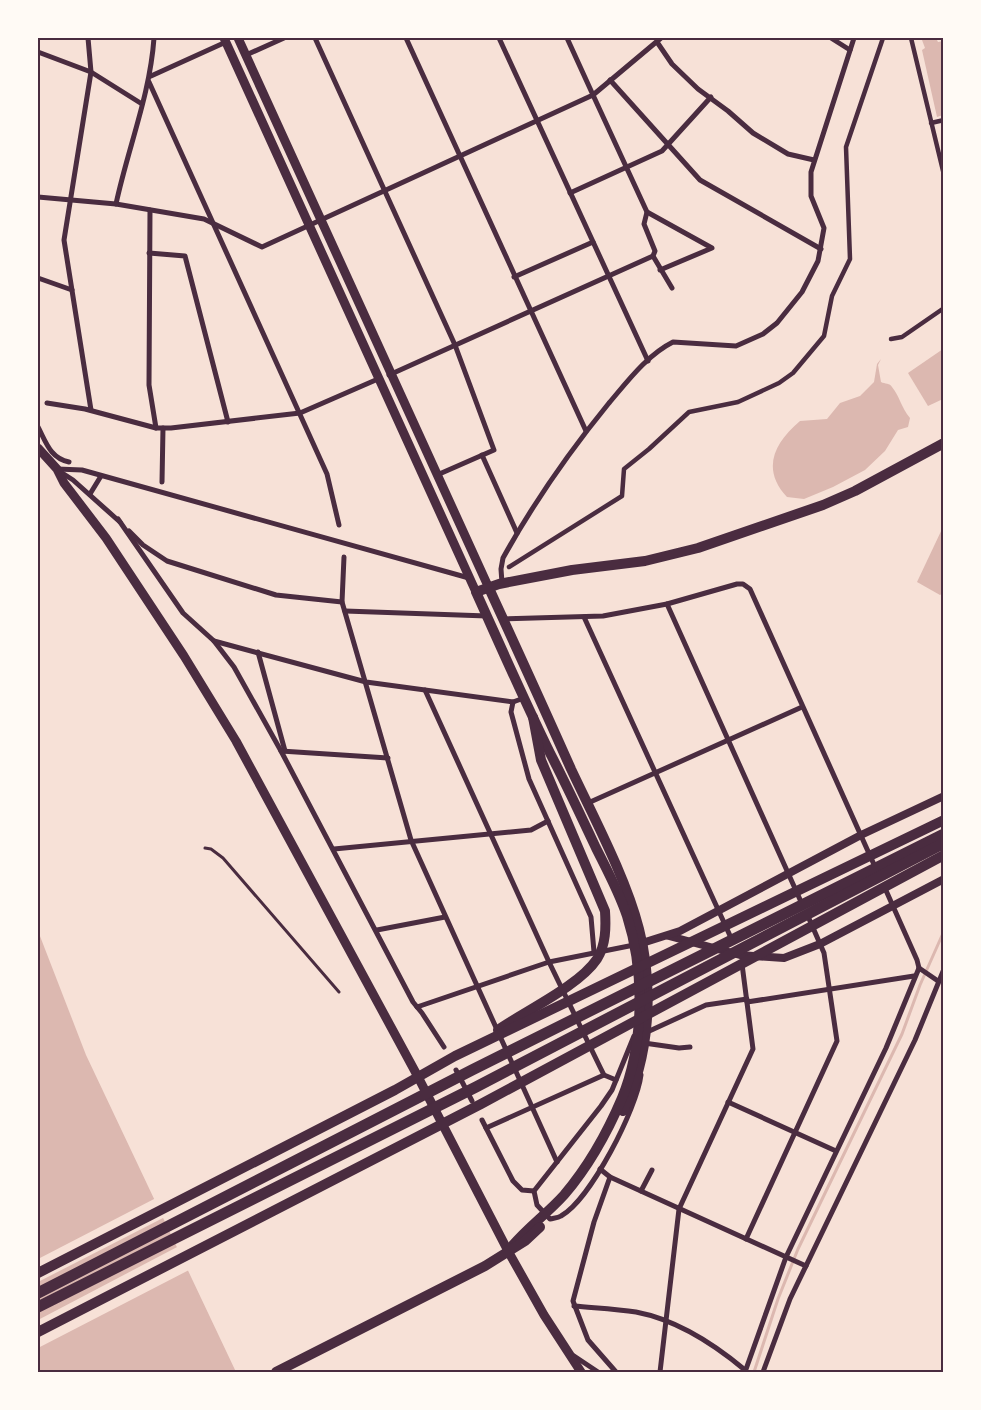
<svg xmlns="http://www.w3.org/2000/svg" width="981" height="1410" viewBox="0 0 981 1410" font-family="'Archivo Narrow',sans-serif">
	<rect width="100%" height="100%" fill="#f7e1d7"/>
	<g fill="#dcb8b0">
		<polygon points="936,38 938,42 944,41 943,115 937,117 922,50 925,48 922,40"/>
		<polygon points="943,349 943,399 928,406 908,373"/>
		<path d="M881,359L878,365L881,382C885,384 890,383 892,387C900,397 901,407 910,418L908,427L898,430L885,451L865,470L833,487L804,499L787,497C761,469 774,443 800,421L827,419L840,403L860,396L874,382L877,364Z"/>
		<polygon points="943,527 943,593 940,595 917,582"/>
		<polygon points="38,931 86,1055 236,1372 38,1372"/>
	</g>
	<g fill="#f7e1d7">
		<polygon points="156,1198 165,1217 38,1282 38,1259"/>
		<polygon points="179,1246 191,1269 38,1348 38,1320"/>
	</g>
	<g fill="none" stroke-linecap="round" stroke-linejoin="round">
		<polyline stroke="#dcb8b0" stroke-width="3" points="754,1372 778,1299 798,1249 902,1034 920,985 944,931"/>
		<polyline stroke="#4a2c40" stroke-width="3" points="205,848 211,849 223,858 339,992"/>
		<g stroke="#4a2c40" stroke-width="4.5">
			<polyline points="911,38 944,175"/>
			<polyline points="931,123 944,120"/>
			<polyline points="891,339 902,337 944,308"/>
			<polyline points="509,567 622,496 624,469 649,449 689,412 738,402 779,383 793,373 824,336 832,296 850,259 846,147 883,38"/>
		</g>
		<g stroke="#4a2c40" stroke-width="5">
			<polyline points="88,38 91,72 64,240 91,410"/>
			<polyline points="315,38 455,345 494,450 437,475"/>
			<polyline points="406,38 586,431"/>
			<polyline points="499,38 648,361"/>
			<polyline points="831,38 850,50"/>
			<polyline points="657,42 672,64 698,89 728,111 753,133 788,154 814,160"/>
			<polyline points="38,52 91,72 142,104"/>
			<polyline points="246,55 284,38"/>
			<polyline points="151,76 226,42"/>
			<polyline points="610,80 700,180 821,249"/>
			<polyline points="149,82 327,474 339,525"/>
			<polyline points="570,193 662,151 711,97"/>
			<polyline points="38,197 116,204 204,219 262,247 593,95 567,38"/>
			<path d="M116,204C128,148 150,95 154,38"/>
			<polyline points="150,210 149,385 156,428"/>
			<polyline points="647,212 644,224 655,251 653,256 672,288"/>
			<polyline points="149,253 185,256 228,422"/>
			<polyline points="660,270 712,248 647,212 593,95 661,38"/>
			<polyline points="514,277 593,242"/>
			<polyline points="38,278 72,290"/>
			<polyline points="389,375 653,256"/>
			<polyline points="47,403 85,409 156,428 171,428 300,413 378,379"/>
			<path d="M38,427C46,442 50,458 69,462"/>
			<polyline points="482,455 517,533"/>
			<polyline points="57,469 82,470 469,578"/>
			<polyline points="59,471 73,480 120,522"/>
			<polyline points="162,482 163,428"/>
			<polyline points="90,494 101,476"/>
			<polyline points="118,519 183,613 214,641 234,667 281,751 388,758"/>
			<polyline points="129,531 143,545 167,561 276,595 342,602"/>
			<polyline points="344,557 342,602 411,840 557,1162"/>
			<path d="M502,583L501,569L503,558C534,502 569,452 609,403C627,382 647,355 673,342L736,346L763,334L777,323L802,292L818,261L824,228L811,196V172L854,38"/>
			<polyline points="345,611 487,616"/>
			<polyline points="584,617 732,940"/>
			<polyline points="503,619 603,616 667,604"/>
			<polyline points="214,641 366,682 513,702 524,698"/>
			<polyline points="258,652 285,751"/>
			<polyline points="425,690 549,962 600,1067 604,1075 616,1080"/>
			<polyline points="513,702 511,712 529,779 591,917 594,952"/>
			<polyline points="281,751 413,1002 422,1013 444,1047"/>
			<polyline points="588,803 802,707"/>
			<polyline points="334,849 531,830 548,821"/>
			<polyline points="802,904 667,604 737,584 743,584 750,589 876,869"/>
			<polyline points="377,930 445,917"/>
			<polyline points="919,968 938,981"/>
			<polyline points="747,1002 914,976"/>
			<polyline points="417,1007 549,962 634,945"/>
			<polyline points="645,1033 706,1005 747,999"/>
			<path d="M634,1036L612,1090L601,1106L534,1191L537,1205L550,1219C554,1218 558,1218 561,1216C591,1199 637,1108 641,1075"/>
			<polyline points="644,1043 679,1048 690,1047"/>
			<polyline points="456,1070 472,1101"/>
			<polyline points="728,1102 836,1151"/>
			<polyline points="482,1120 513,1181 522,1190 534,1191"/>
			<polyline points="486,1128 604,1075"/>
			<polyline points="600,1169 610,1177 594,1222 573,1301 588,1340 616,1372"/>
			<polyline points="610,1177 806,1266"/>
			<polyline points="641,1191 652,1170"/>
			<polyline points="746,1239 837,1041 824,953 807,914"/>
			<path d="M574,1306C595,1308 616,1309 636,1312C678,1320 714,1344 745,1370"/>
			<polyline points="574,1356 598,1372"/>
			<polyline points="660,1372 679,1209 753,1049 742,964"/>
			<polyline points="745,1372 786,1257 886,1048 919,968 917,960 884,886"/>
			<polyline points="763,1372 790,1299 915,1040 944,969"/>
		</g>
		<g stroke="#4a2c40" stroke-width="8">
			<polyline points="669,936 740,955 784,958 820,944 944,879"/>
			<polyline points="639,944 680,931 861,835 944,796"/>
		</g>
		<g stroke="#4a2c40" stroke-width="9">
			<polyline points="224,38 476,592"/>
			<polyline points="238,38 488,586"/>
			<polyline points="38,448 57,469 64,483 106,538 184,656 236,741 417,1075 508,1251 544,1315 581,1372"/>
		</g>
		<g stroke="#4a2c40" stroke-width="10">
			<path d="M488,586C516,647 544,708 571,769C594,818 626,878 639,929C654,987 650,1057 623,1111"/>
			<path d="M508,1251C524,1230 546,1215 564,1195C588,1167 608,1131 622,1098C644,1044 645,972 627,916C619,892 607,870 596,848C581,816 566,784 550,753C524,700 500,645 476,592L499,584L572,570L645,561L698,548L823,505L855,491L944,443"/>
			<polyline points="276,1372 485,1266 525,1241 540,1227"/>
		</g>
		<g stroke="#4a2c40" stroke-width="10">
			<path d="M498,1030C525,1011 579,986 597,959C606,945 606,927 605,911L541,760L533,717"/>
			<polyline points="38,1273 395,1090 455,1056 944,820"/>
			<polyline points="38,1332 481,1104 944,855"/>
		</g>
		<g stroke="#4a2c40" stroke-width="11">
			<polyline points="38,1293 472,1070 944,834"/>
			<polyline points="38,1307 476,1087 944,843"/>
		</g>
	</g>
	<rect width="981" height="1410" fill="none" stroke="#fffaf5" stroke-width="78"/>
	<rect x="39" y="39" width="903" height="1332" fill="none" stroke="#4a2c40" stroke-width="2"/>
</svg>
